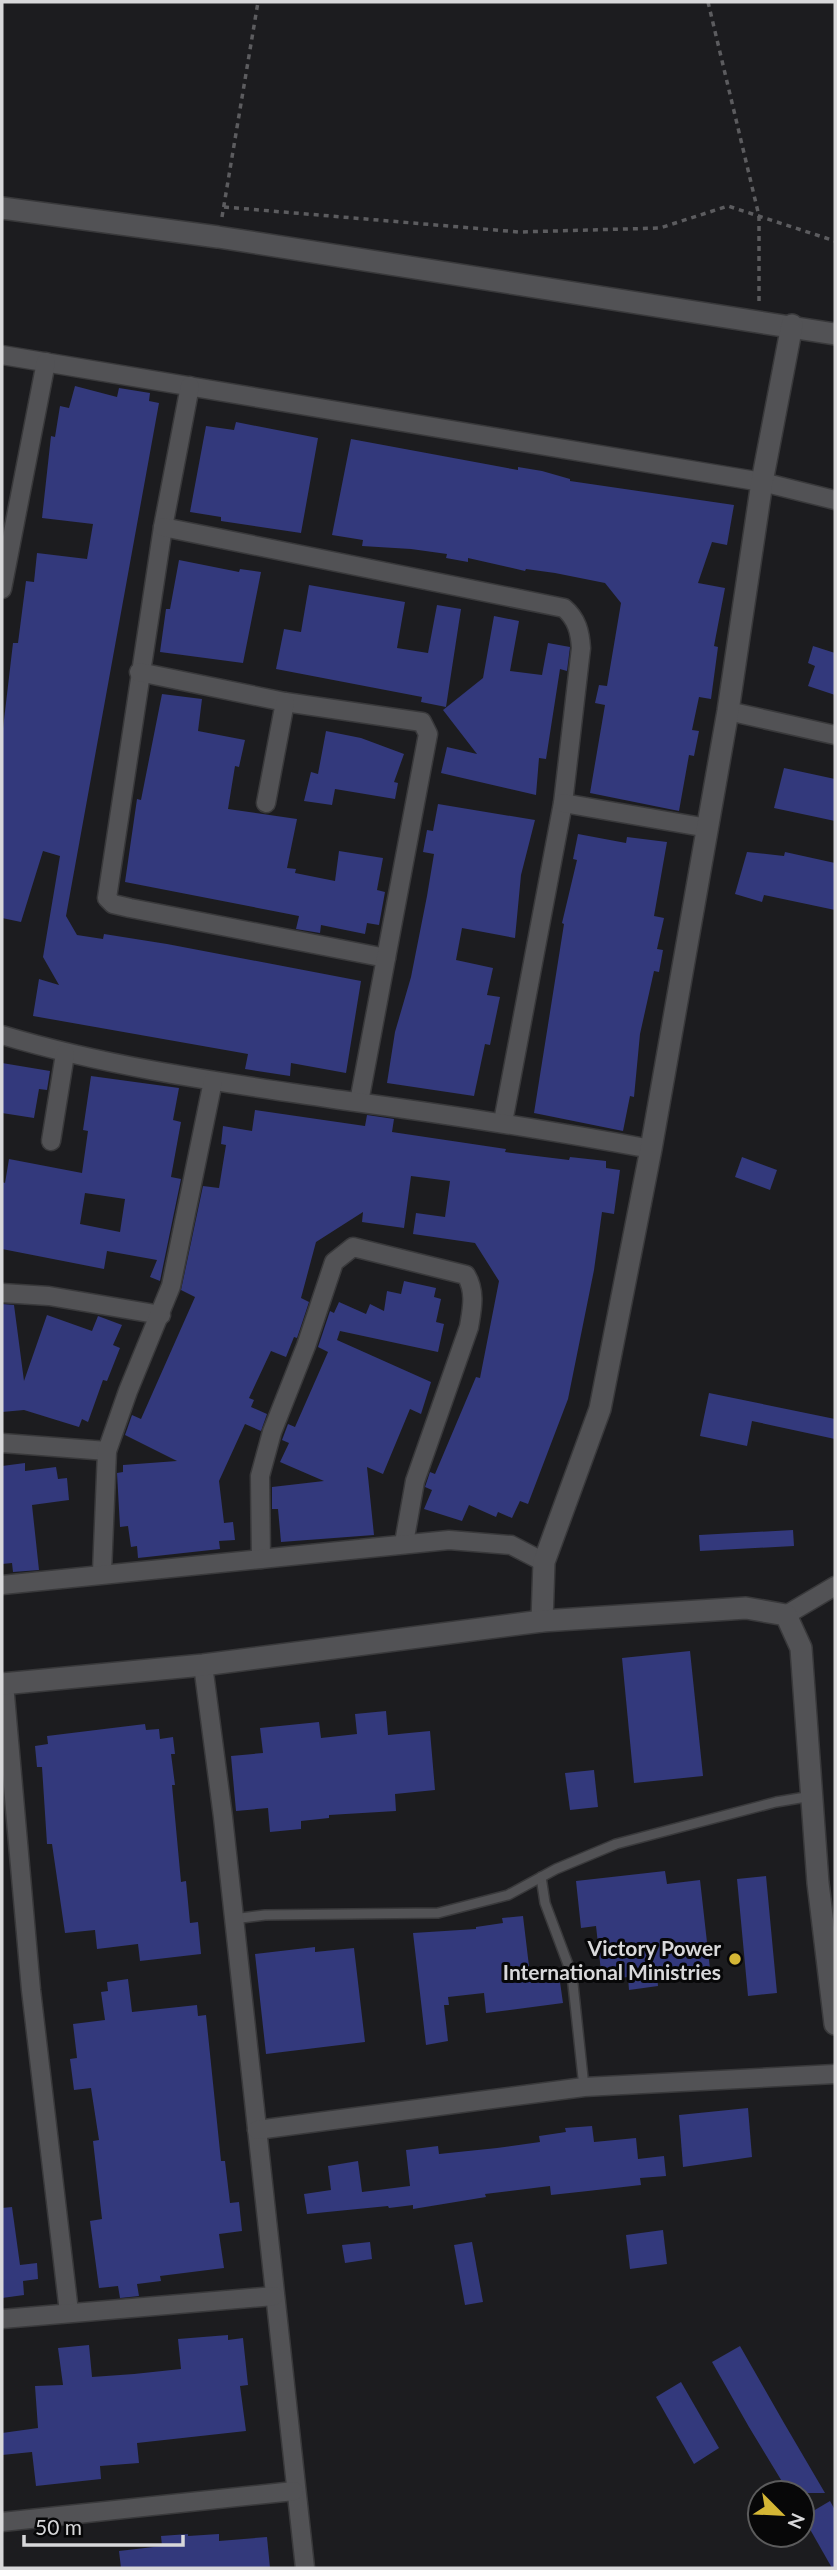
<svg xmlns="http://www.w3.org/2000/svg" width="837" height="2570" viewBox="0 0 837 2570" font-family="Lato,sans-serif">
	<rect width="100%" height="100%" fill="#1c1c1f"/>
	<g fill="#33397c" fill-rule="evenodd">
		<polygon points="75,386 117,397 119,388 150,393 149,401 159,403 66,916 77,935 103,939 104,934 167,944 361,981 346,1073 291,1063 290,1076 245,1069 248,1054 33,1016 39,979 59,985 43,957 60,856 43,851 21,922 2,918 2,737 13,643 18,643 26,581 34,582 37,553 87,559 93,524 42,518 51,436 55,437 60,406 69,408"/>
		<polygon points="236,422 318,438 301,533 221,521 221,517 190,512 206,426 234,430"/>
		<polygon points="351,439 518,470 518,467 542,471 570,479 570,481 734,505 727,545 712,542 698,583 725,588 714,646 718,647 711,699 699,697 692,730 699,731 694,756 689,755 679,811 590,793 605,705 595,703 599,685 607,686 621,603 605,583 555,573 526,569 525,571 468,558 468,562 446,558 447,554 411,549 362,546 363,540 332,535"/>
		<polygon points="179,560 239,572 240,569 261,572 243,663 160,652 166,609 170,609"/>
		<polygon points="309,585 405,602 397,648 428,653 437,605 461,609 446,707 421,702 422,697 276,669 284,629 301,632"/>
		<polygon points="494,616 519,621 510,671 542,675 548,643 570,647 567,671 560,669 546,759 539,758 536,795 441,773 447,747 477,754 443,710 483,678"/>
		<polygon points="813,646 835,653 835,695 808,686 815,666 808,663"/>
		<polygon points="162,694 202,699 198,731 245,740 239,767 235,766 228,809 297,819 287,868 296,869 295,873 335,881 339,851 383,858 377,890 385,892 379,925 367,923 365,934 321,925 320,933 296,929 299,916 125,882 137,799 141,800"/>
		<polygon points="326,731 361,738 404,754 394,782 398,783 395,799 335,789 332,805 304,801 311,772 318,774"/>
		<polygon points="784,768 835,779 835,821 774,808"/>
		<polygon points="438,804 535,820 521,875 515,938 462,928 456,960 493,968 487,995 500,997 490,1045 485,1044 474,1096 387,1083 395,1032 411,977 427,896 434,854 423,852 427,830 433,831"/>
		<polygon points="578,834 626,843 627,837 667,842 654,916 664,918 657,949 663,950 659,972 654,971 640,1034 634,1097 630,1096 623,1131 534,1113 564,924 562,923 577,860 573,859"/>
		<polygon points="747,852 784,856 785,852 835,863 835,910 764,895 762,902 735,894"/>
		<polygon points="2,1063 50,1071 47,1090 39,1089 34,1118 2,1113"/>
		<path d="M91,1076L179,1088L173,1120L181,1122L171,1177L181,1179L160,1281L150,1277L157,1260L107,1251L104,1269L2,1249V1182L5,1183L9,1159L82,1173L88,1131L83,1130ZM85,1193L125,1199L120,1232L80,1224Z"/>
		<polygon points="255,1110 365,1126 367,1115 394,1119 392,1132 506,1149 505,1152 569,1160 570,1157 606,1161 606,1168 620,1170 614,1214 602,1212 594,1270 568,1399 528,1504 520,1501 512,1518 498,1512 496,1517 469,1505 462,1521 424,1509 432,1490 425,1487 430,1472 435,1474 476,1377 480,1378 499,1281 475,1243 413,1234 416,1213 445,1217 450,1181 411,1176 404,1228 362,1222 363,1212 316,1242 301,1298 309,1302 297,1338 294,1337 286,1357 271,1351 249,1398 254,1400 251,1407 267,1414 261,1431 245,1424 219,1481 224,1523 233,1522 235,1540 219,1541 220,1549 138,1558 137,1546 131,1547 128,1526 120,1527 117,1473 123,1472 123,1465 177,1461 125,1435 132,1415 141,1419 195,1297 181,1290 203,1186 219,1188 226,1145 221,1144 223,1126 252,1131"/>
		<polygon points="742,1157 777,1170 770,1190 735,1177"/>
		<polygon points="404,1281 436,1288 434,1297 441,1299 436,1322 444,1324 438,1352 340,1331 337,1340 431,1382 421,1414 410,1409 383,1474 367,1467 374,1535 281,1542 278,1509 272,1509 272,1487 324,1481 280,1462 289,1443 282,1440 288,1424 295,1427 328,1352 318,1347 330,1311 334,1313 339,1302 366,1314 370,1304 384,1311 387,1291 401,1294"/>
		<polygon points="2,1304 14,1305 24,1381 47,1315 92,1331 98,1316 122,1325 113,1345 120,1348 107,1381 103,1380 88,1422 82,1419 79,1427 24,1410 2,1412"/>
		<polygon points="709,1393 835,1419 835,1439 752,1421 747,1446 700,1436"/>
		<polygon points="25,1463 25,1471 56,1467 58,1479 67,1478 69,1500 32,1505 39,1570 13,1572 12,1563 2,1564 2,1466"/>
		<polygon points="793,1530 794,1546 700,1551 699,1535"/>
		<polygon points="690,1651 703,1776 634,1783 622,1658"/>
		<polygon points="386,1711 388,1735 430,1731 435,1790 395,1794 396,1811 329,1815 329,1818 301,1821 301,1829 270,1832 268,1808 236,1811 231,1756 263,1753 260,1728 319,1722 321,1738 357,1734 355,1714"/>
		<polygon points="145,1724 146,1730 159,1729 160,1739 173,1737 175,1754 171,1754 175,1785 172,1785 181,1882 186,1881 190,1923 198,1922 201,1954 140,1961 138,1944 97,1949 95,1930 65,1933 52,1844 47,1844 42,1767 37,1767 35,1746 48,1744 47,1736"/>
		<polygon points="594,1770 598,1807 570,1810 565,1773"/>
		<polygon points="665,1871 667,1884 700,1880 710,1969 657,1975 658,1986 629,1990 628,1977 602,1980 596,1926 581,1928 576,1881"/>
		<polygon points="766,1876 777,1993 748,1996 737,1879"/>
		<polygon points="523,1916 531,1983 560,1982 563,2003 486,2013 484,1993 448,1997 449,2005 444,2005 448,2041 426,2045 413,1933 476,1929 476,1927 503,1923 502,1918"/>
		<polygon points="315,1947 315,1952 354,1948 365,2042 266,2054 255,1954"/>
		<polygon points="128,1979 132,2012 197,2005 198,2016 206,2015 221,2161 225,2161 230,2203 239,2202 242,2231 219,2234 224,2268 160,2276 161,2281 137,2284 139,2296 120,2298 118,2286 99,2288 90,2221 102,2219 93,2141 99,2140 91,2088 74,2090 70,2059 77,2058 73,2024 105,2020 101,1992 108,1991 107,1982"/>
		<polygon points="748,2108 752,2157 683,2167 679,2115"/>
		<polygon points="592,2126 594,2142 636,2138 638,2159 664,2156 666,2176 640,2178 641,2185 588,2191 551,2195 550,2186 485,2194 486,2197 413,2209 413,2205 389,2208 388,2206 307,2214 304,2194 331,2190 328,2166 358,2161 362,2192 410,2186 406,2150 438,2146 439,2154 497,2148 540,2142 539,2136 566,2132 565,2128"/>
		<polygon points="12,2207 20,2265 37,2263 38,2279 23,2281 24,2295 2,2298 2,2208"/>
		<polygon points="663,2230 667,2264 630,2269 626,2235"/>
		<polygon points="370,2242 372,2259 345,2263 342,2245"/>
		<polygon points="472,2242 483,2302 465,2305 454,2245"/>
		<polygon points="228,2335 228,2340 243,2338 248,2385 240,2386 246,2431 137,2443 139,2463 100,2466 101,2479 36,2486 32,2452 2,2455 2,2433 38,2428 35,2386 63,2385 58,2348 89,2345 92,2377 134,2374 181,2369 178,2339"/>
		<polygon points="740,2346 784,2423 825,2493 789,2493 749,2427 712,2362"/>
		<polygon points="681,2382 719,2448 694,2464 656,2397"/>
		<polygon points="830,2501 835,2510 835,2568 832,2568 803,2517"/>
		<polygon points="188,2534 188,2536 219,2534 219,2541 267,2537 270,2568 121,2568 119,2551 162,2546 161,2536"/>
	</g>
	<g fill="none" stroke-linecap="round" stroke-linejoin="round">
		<g stroke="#39393b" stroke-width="12">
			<g id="lane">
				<polyline points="541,1877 545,1903 572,1975 584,2087"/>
				<polyline points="233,1919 265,1915 438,1913 508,1895 556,1869 616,1844 776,1802 812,1796"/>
			</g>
		</g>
		<g stroke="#39393b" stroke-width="21">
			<g id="street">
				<polyline points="2,355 762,482 835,500"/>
				<polyline points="190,386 163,527 107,898 113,904 130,908 386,958"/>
				<path d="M163,527L564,608C577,619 580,632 581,648L563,803L503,1122"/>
				<polyline points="2,589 46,362"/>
				<polyline points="139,672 285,702 422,722 428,734 359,1102"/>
				<polyline points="728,711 835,735"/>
				<polyline points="266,803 285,702"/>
				<polyline points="563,803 708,828"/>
				<path d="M2,1035C112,1068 227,1083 341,1100C445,1114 548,1130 651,1149"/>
				<polyline points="51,1141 65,1054"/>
				<polyline points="2,1293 49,1296 161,1315"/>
				<polyline points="2,1443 107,1451"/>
				<path d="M261,1559L260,1476L272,1432L306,1346L334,1262L353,1247L466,1275C476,1292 472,1309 469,1327L415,1481L404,1543"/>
				<polyline points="102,1572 107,1451 128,1391 171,1286 213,1081"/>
				<polyline points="2,1585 449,1540 511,1545 544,1562"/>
				<polyline points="786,1615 835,1586"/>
				<polyline points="203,1665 223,1817 305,2568"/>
				<polyline points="4,1684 31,1990 69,2312"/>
				<polyline points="257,2130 584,2087 835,2074"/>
				<polyline points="2,2319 274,2296"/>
				<polyline points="2,2522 294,2491"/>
			</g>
		</g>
		<g stroke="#39393b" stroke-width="24">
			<g id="secondary">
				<polyline points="2,208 218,237 835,334"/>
				<polyline points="542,1621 544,1562 600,1409 651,1149 728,711 762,482 792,325"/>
				<polyline points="2,1684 203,1665 542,1621 746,1608 786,1615 801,1648 818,1883 835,2024"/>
			</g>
		</g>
		<g stroke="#5c5c5f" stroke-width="3.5" stroke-dasharray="5 5" stroke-linecap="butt">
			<polyline points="708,2 759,216 759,302"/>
			<polyline points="224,207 519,232 660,228 728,206 835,241"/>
			<polyline points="222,217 258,2"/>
		</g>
		<use href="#lane" stroke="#525255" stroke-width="9"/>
		<use href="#street" stroke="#525255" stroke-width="18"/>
		<use href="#secondary" stroke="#525255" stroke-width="21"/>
	</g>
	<circle fill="#d4b635" stroke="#070708" stroke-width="2.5" cx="735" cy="1959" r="7"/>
	<g text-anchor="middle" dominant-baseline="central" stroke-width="6" stroke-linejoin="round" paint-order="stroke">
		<g font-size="21" font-weight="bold" fill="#d8d8da" stroke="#070708" text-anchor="end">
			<text x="721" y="1947">Victory Power<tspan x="721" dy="24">International Ministries</tspan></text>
		</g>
	</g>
	<rect width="837" height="2570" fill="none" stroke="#d8d8da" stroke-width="7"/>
	<g transform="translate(781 2514) rotate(114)"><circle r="33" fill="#070708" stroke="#5b5b5c" stroke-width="2"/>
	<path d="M0-5L12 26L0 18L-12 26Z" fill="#d4b635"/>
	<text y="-10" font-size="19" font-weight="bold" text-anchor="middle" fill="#d8d8da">N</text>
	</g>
	<path d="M24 2535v10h159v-10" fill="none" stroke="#d8d8da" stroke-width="3.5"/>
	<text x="35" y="2535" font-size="21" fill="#d8d8da" stroke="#070708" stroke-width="5" paint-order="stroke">50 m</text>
</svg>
